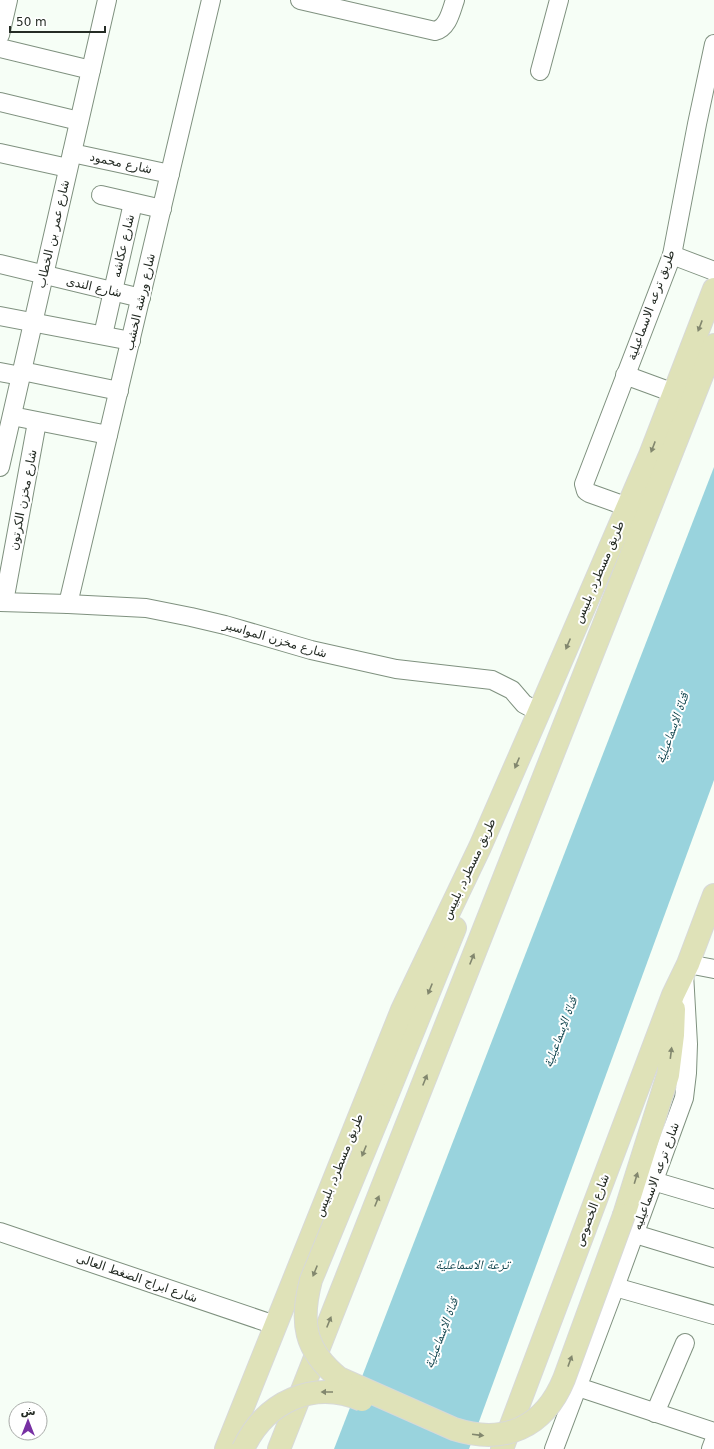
<svg xmlns="http://www.w3.org/2000/svg" width="714" height="1449" viewBox="0 0 714 1449" font-family="'DejaVu Sans','Noto Naskh Arabic',sans-serif">
	<rect width="100%" height="100%" fill="#f6fef6"/>
	<polygon fill="#99d3dd" points="714,467 714,780 469,1449 334,1449"/>
	<g fill="none" stroke-linecap="round" stroke-linejoin="round">
		<g stroke="#7f917f" stroke-width="20">
			<g id="minor">
				<path d="M300,0L435,31C448,28 451,11 455,0"/>
				<polyline points="0,35 8,0"/>
				<polyline points="0,48 91,70"/>
				<polyline points="540,71 559,0"/>
				<polyline points="0,102 79,121"/>
				<polyline points="0,153 68,168"/>
				<polyline points="72,153 170,174"/>
				<polyline points="101,195 162,209"/>
				<polyline points="672,255 714,271"/>
				<polyline points="0,264 141,298"/>
				<polyline points="0,316 131,341"/>
				<polyline points="103,335 133,203"/>
				<polyline points="22,371 119,391"/>
				<polyline points="0,372 21,376"/>
				<polyline points="625,375 674,393"/>
				<polyline points="12,416 108,435"/>
				<polyline points="0,467 107,0"/>
				<polyline points="628,507 589,493 586,491 584,484 672,255 697,124 714,44"/>
				<polyline points="0,602 68,604 146,608 191,617 225,625 311,650 396,669 492,680 512,690 524,704 539,712"/>
				<polyline points="4,602 37,422"/>
				<polyline points="68,604 211,0"/>
				<polyline points="688,964 714,969"/>
				<polyline points="653,1181 714,1199"/>
				<polyline points="0,1232 275,1325"/>
				<polyline points="635,1234 714,1258"/>
				<polyline points="615,1287 714,1315"/>
				<polyline points="578,1387 714,1432"/>
				<polyline points="655,1413 685,1343"/>
				<polyline points="554,1449 615,1287 684,1098 687,1073 688,1044 684,973"/>
				<polyline points="711,1449 714,1441"/>
			</g>
		</g>
		<g stroke="#d8d9d8" stroke-width="24">
			<g id="major">
				<polyline points="379,1115 455,928"/>
				<polyline points="624,1215 668,1075 673,1035 674,1009"/>
				<polyline points="226,1449 402,1010 480,847 539,712 650,455 714,289"/>
				<polyline points="279,1449 714,345"/>
				<polyline points="502,1449 673,995 688,964 714,895"/>
			</g>
		</g>
		<use href="#minor" stroke="#fff" stroke-width="18"/>
		<use href="#major" stroke="#dfe2b8" stroke-width="22"/>
		<g stroke="#d8d9d8" stroke-width="24" stroke-linecap="butt">
			<g id="major-bridge">
				<path d="M379,1115L311,1280C300,1322 304,1350 339,1378L454,1429C504,1445 544,1428 564,1379L624,1215"/>
				<path d="M243,1449C265,1402 313,1379 362,1400"/>
			</g>
		</g>
		<use href="#major-bridge" stroke="#dfe2b8" stroke-width="22"/>
	</g>
	<defs><path id="oneway-solid" d="M-6-.8H1V-3.2L6.5 0L1 3.2V.8H-6Z"/></defs>
	<g fill="#82876e">
		<use href="#oneway-solid" transform="translate(700 326) rotate(111)"/>
		<use href="#oneway-solid" transform="translate(653 447) rotate(111)"/>
		<use href="#oneway-solid" transform="translate(568 644) rotate(113)"/>
		<use href="#oneway-solid" transform="translate(517 763) rotate(113)"/>
		<use href="#oneway-solid" transform="translate(472 959) rotate(-68)"/>
		<use href="#oneway-solid" transform="translate(430 989) rotate(112)"/>
		<use href="#oneway-solid" transform="translate(671 1053) rotate(-83)"/>
		<use href="#oneway-solid" transform="translate(425 1080) rotate(-68)"/>
		<use href="#oneway-solid" transform="translate(364 1151) rotate(112)"/>
		<use href="#oneway-solid" transform="translate(636 1178) rotate(-73)"/>
		<use href="#oneway-solid" transform="translate(377 1201) rotate(-68)"/>
		<use href="#oneway-solid" transform="translate(315 1271) rotate(112)"/>
		<use href="#oneway-solid" transform="translate(329 1322) rotate(-68)"/>
		<use href="#oneway-solid" transform="translate(570 1361) rotate(-70)"/>
		<use href="#oneway-solid" transform="translate(327 1392) rotate(-180)"/>
		<use href="#oneway-solid" transform="translate(478 1435) rotate(7)"/>
	</g>
	<g text-anchor="middle" dominant-baseline="central" stroke-width="4" stroke-linejoin="round" paint-order="stroke">
		<g font-size="12" fill="#252c25" stroke="#fff">
			<text transform="translate(121 163) rotate(12)">شارع محمود</text>
			<text transform="translate(53 234) rotate(-77)">شارع عمر بن الخطاب</text>
			<text transform="translate(123 246) rotate(-77)">شارع عكاشه</text>
			<text transform="translate(94 287) rotate(13)">شارع الندى</text>
			<text transform="translate(140 302) rotate(-77)">شارع ورشة الخشب</text>
			<text transform="translate(651 305) rotate(-70)">طريق ترعه الاسماعيلية</text>
			<text transform="translate(23 500) rotate(-79)">شارع مخزن الكرتون</text>
			<text transform="translate(599 572) rotate(-67)">طريق مسطرد, بلبيس</text>
			<text transform="translate(275 639) rotate(16)">شارع مخزن المواسير</text>
			<text transform="translate(469 869) rotate(-65)">طريق مسطرد, بلبيس</text>
			<text transform="translate(339 1165) rotate(-68)">طريق مسطرد, بلبيس</text>
			<text transform="translate(656 1176) rotate(-70)">شارع ترعه الاسماعيليه</text>
			<text transform="translate(592 1210) rotate(-69)">شارع الخصوص</text>
			<text transform="translate(137 1278) rotate(19)">شارع ابراج الضغط العالى</text>
		</g>
		<g font-size="13" font-style="italic" fill="#0f434c" stroke="#fff">
			<text transform="translate(672 728) rotate(-70)">قناة الإسماعيلية</text>
			<text transform="translate(560 1032) rotate(-69)">قناة الإسماعيلية</text>
			<text x="472" y="1264">ترعة الاسماعلية</text>
			<text transform="translate(441 1333) rotate(-69)">قناة الإسماعيلية</text>
		</g>
	</g>
	<g transform="translate(28 1421)"><circle r="19" fill="#ffffff" stroke="#a8aba8"/>
	<path d="M0-3L7 15L0 10L-7 15Z" fill="#7730a3"/>
	<text y="-6" font-size="11" font-weight="bold" text-anchor="middle" fill="#252c25">ش</text>
	</g>
	<path d="M10 26v6h95v-6" fill="none" stroke="#252c25" stroke-width="2"/>
	<text x="16" y="26" font-size="12" fill="#252c25" stroke="#ffffff" stroke-width="3" paint-order="stroke">50 m</text>
</svg>
